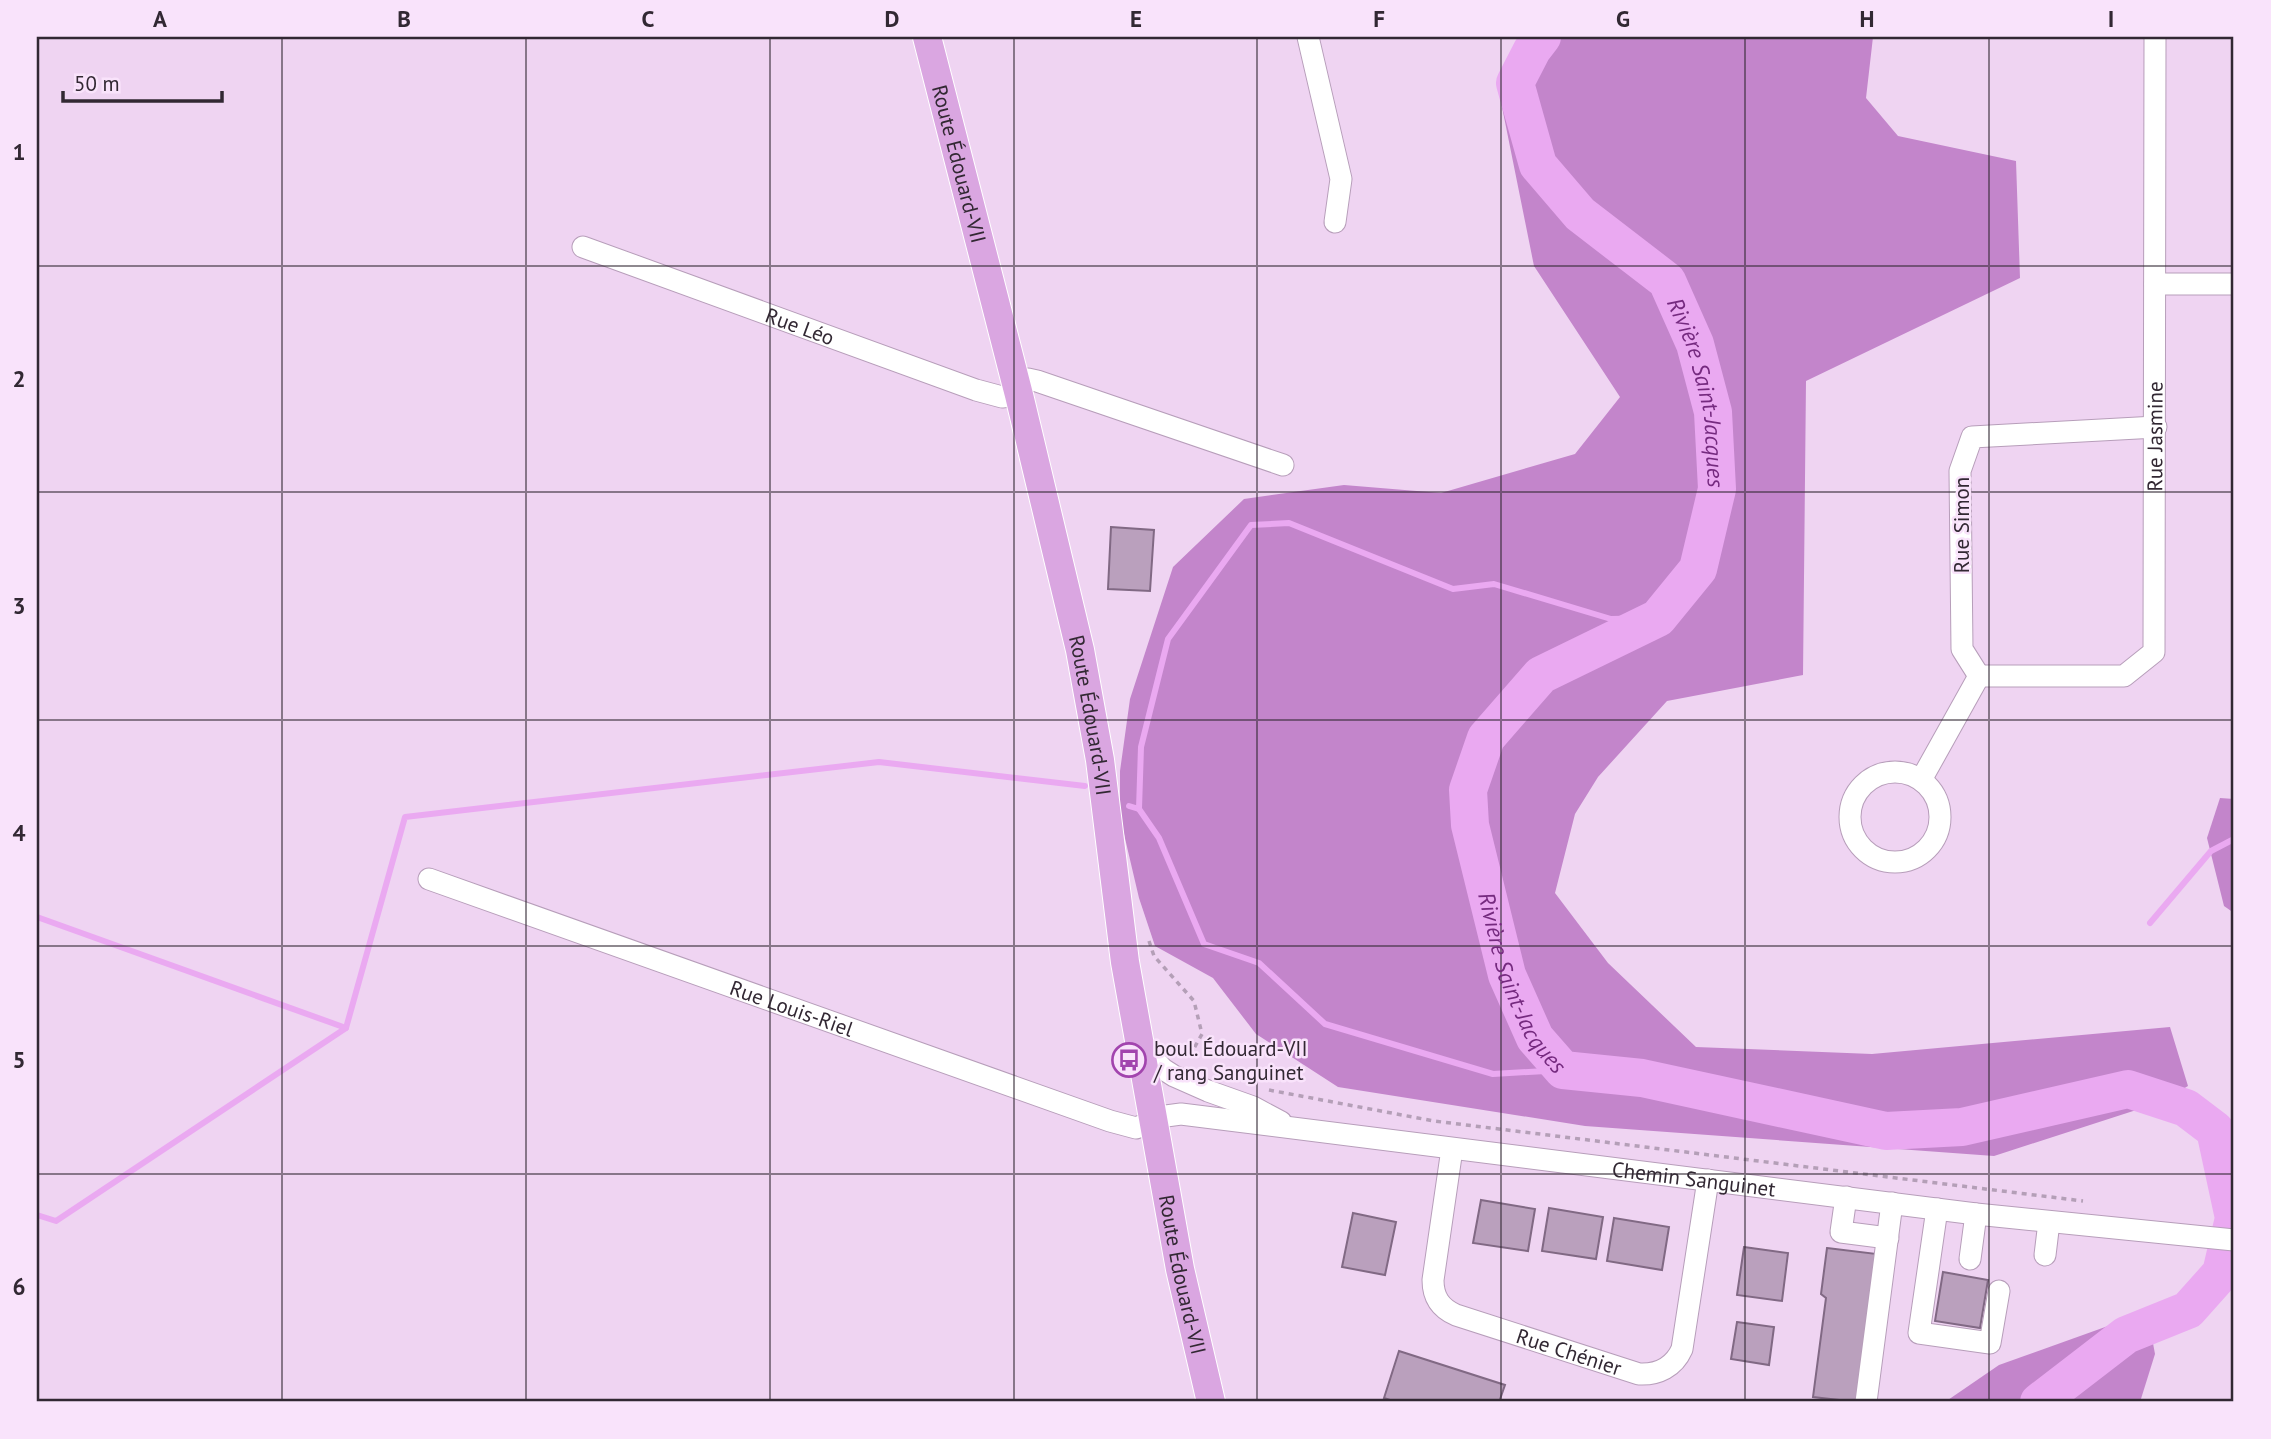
<svg xmlns="http://www.w3.org/2000/svg" width="2271" height="1439" viewBox="0 0 2271 1439" font-family="'PT Sans',sans-serif">
	<rect width="100%" height="100%" fill="#efd4f2"/>
	<g fill="#c385cb">
		<polygon points="1518,37 1873,37 1866,98 1898,136 2016,161 2020,278 1806,381 1803,675 1667,701 1598,777 1575,814 1555,893 1608,963 1696,1047 1872,1054 2170,1027 2188,1086 2161,1102 1994,1156 1585,1126 1338,1087 1256,1034 1213,978 1155,946 1139,898 1120,817 1120,771 1130,699 1173,567 1244,499 1344,485 1441,493 1575,454 1620,397 1534,266 1500,97"/>
		<polygon points="2220,798 2234,799 2234,913 2224,906 2207,838"/>
		<polygon points="2147,1312 2155,1354 2140,1402 1945,1402 1999,1365"/>
	</g>
	<g fill="none" stroke-linecap="round" stroke-linejoin="round">
		<g stroke="#eaa9f1" stroke-width="6">
			<polyline points="1129,806 1139,809 1159,838 1204,944 1259,963 1325,1024 1493,1074 1563,1070"/>
			<polyline points="1139,809 1141,747 1168,639 1251,525 1289,523 1453,589 1494,584 1611,619 1658,618"/>
			<polyline points="37,917 346,1028"/>
			<polyline points="2150,923 2211,851 2234,839"/>
			<polyline points="37,1215 56,1221 346,1028 405,817 879,762 1085,786"/>
		</g>
		<path stroke="#eaa9f1" stroke-width="38" id="s1" d="M1542,37L1532,50L1515,83L1538,165L1580,214L1667,281L1695,344L1713,412L1717,489L1698,569L1658,618L1541,675L1486,738L1468,790L1470,825L1507,975L1535,1038L1563,1070L1642,1078L1886,1131L1962,1127L2128,1089L2186,1108L2215,1130L2234,1218L2221,1273L2188,1310L2126,1335L2039,1402"/>
	</g>
	<g fill="#baa0bd" stroke="#816984" stroke-width="2">
		<polygon points="1111,527 1154,530 1150,591 1108,589"/>
		<polygon points="1481,1200 1535,1209 1528,1251 1473,1243"/>
		<polygon points="1549,1208 1603,1217 1596,1259 1542,1251"/>
		<polygon points="1353,1213 1396,1222 1385,1275 1342,1267"/>
		<polygon points="1614,1218 1669,1227 1662,1270 1607,1261"/>
		<polygon points="1744,1247 1788,1253 1782,1301 1737,1295"/>
		<polygon points="1827,1248 1877,1254 1857,1402 1813,1397 1826,1298 1821,1294"/>
		<polygon points="1943,1272 1988,1280 1980,1328 1935,1321"/>
		<polygon points="1737,1322 1774,1327 1769,1365 1731,1359"/>
		<polygon points="1399,1351 1505,1385 1499,1402 1396,1402 1384,1398"/>
	</g>
	<g fill="none" stroke-linecap="round" stroke-linejoin="round">
		<g stroke="#b79eba" stroke-width="23">
			<g id="minor">
				<polyline points="1308,37 1341,179 1335,222"/>
				<path id="s2" d="M583,247L976,390L1002,397L1019,395"/>
				<polyline points="2155,284 2234,284"/>
				<polyline points="1015,382 1028,379 1037,381 1283,465"/>
				<path id="s3" d="M1979,676H2124L2154,652L2155,37"/>
				<polyline points="1979,676 1962,649 1960,471 1972,437 2156,427"/>
				<circle cx="1895" cy="817" r="45"/>
				<polyline points="1921,780 1979,676"/>
				<path id="s4" d="M429,879L1110,1121L1136,1128L1166,1116L1181,1114L1976,1214L2234,1240"/>
				<polyline points="1140,1044 1163,1069 1174,1076 1208,1091 1253,1107 1281,1122"/>
				<path id="s5" d="M1452,1149L1433,1280C1433,1297 1440,1308 1456,1315L1639,1374C1658,1375 1674,1367 1682,1349L1708,1180"/>
				<polyline points="1846,1197 1841,1232 1888,1238"/>
				<polyline points="1937,1209 1919,1333 1990,1343 1999,1291"/>
				<polyline points="2045,1255 2049,1222"/>
				<polyline points="1970,1259 1976,1214"/>
				<polyline points="1866,1402 1892,1203"/>
			</g>
		</g>
		<g stroke="#fff" stroke-width="30">
			<g id="major">
				<path id="s6" d="M927,37L1019,395L1080,650L1100,760L1125,962L1180,1269L1211,1402"/>
			</g>
		</g>
		<g stroke="#b49fb7" stroke-width="3.5" stroke-dasharray="5 5" stroke-linecap="butt">
			<polyline points="1149,941 1154,956 1194,1001 1202,1034 1188,1059"/>
			<polyline points="1269,1090 1434,1121 2083,1201"/>
		</g>
		<use href="#minor" stroke="#fff" stroke-width="21"/>
		<use href="#major" stroke="#daa6e1" stroke-width="28"/>
	</g>
	<path fill="none" stroke="#322833" stroke-width="2" stroke-opacity="0.55" d="M282,37V1402M526,37V1402M770,37V1402M1014,37V1402M1257,37V1402M1501,37V1402M1745,37V1402M1989,37V1402M37,266H2234M37,492H2234M37,720H2234M37,946H2234M37,1174H2234"/>
	<defs>
		<g id="bus-ring" transform="scale(1.75)"><circle r="9.5" fill="#f9e3fb" stroke="#a244ae" stroke-width="1.5"/><path d="M-5-6H5V4H4V6H2V4H-2V6H-4V4H-5ZM-3.5-4V0h7V-4ZM-3.5 1.2v1.5H-2V1.2ZM2 1.2v1.5H3.5V1.2Z" fill="#a244ae"/></g>
	</defs>
	<g fill-rule="evenodd">
		<use href="#bus-ring" x="1129" y="1060"/>
	</g>
	<g text-anchor="middle" dominant-baseline="central" stroke-width="5" stroke-linejoin="round" paint-order="stroke">
		<g font-size="21" fill="#322833" stroke="#f9e3fb">
			<text stroke="none"><textPath href="#s6" startOffset="131">Route Édouard-VII</textPath></text>
			<text stroke="none"><textPath href="#s2" startOffset="231">Rue Léo</textPath></text>
			<text stroke="none"><textPath href="#s3" startOffset="399">Rue Jasmine</textPath></text>
			<text transform="translate(1961 525) rotate(-90)">Rue Simon</text>
			<text stroke="none"><textPath href="#s6" startOffset="698">Route Édouard-VII</textPath></text>
			<text stroke="none"><textPath href="#s4" startOffset="385">Rue Louis-Riel</textPath></text>
			<text stroke="none"><textPath href="#s4" startOffset="1314">Chemin Sanguinet</textPath></text>
			<text stroke="none"><textPath href="#s6" startOffset="1265">Route Édouard-VII</textPath></text>
			<text stroke="none"><textPath href="#s5" startOffset="296">Rue Chénier</textPath></text>
		</g>
		<g font-size="21" fill="#322833" stroke="#f9e3fb" text-anchor="start">
			<text x="1154" y="1048">boul. Édouard-VII<tspan x="1154" dy="24">/ rang Sanguinet</tspan></text>
		</g>
		<g font-size="23" font-style="italic" fill="#752a7f" stroke="#f9e3fb">
			<text stroke="none"><textPath href="#s1" startOffset="430">Rivière Saint-Jacques</textPath></text>
			<text stroke="none"><textPath href="#s1" startOffset="1146">Rivière Saint-Jacques</textPath></text>
		</g>
	</g>
	<rect width="2271" height="1439" fill="none" stroke="#f9e3fb" stroke-width="77"/>
	<path d="M63 91v10h159v-10" fill="none" stroke="#322833" stroke-width="3.5"/>
	<text x="74" y="91" font-size="21" fill="#322833" stroke="#f9e3fb" stroke-width="5" paint-order="stroke">50 m</text>
	<rect x="38" y="38" width="2194" height="1362" fill="none" stroke="#322833" stroke-width="2.5"/>
	<g font-size="23" text-anchor="middle" font-weight="bold" fill="#322833">
		<text x="160" y="27">A</text>
		<text x="404" y="27">B</text>
		<text x="648" y="27">C</text>
		<text x="892" y="27">D</text>
		<text x="1136" y="27">E</text>
		<text x="1379" y="27">F</text>
		<text x="1623" y="27">G</text>
		<text x="1867" y="27">H</text>
		<text x="2111" y="27">I</text>
		<text x="19" y="160">1</text>
		<text x="19" y="387">2</text>
		<text x="19" y="614">3</text>
		<text x="19" y="841">4</text>
		<text x="19" y="1068">5</text>
		<text x="19" y="1295">6</text>
	</g>
</svg>
